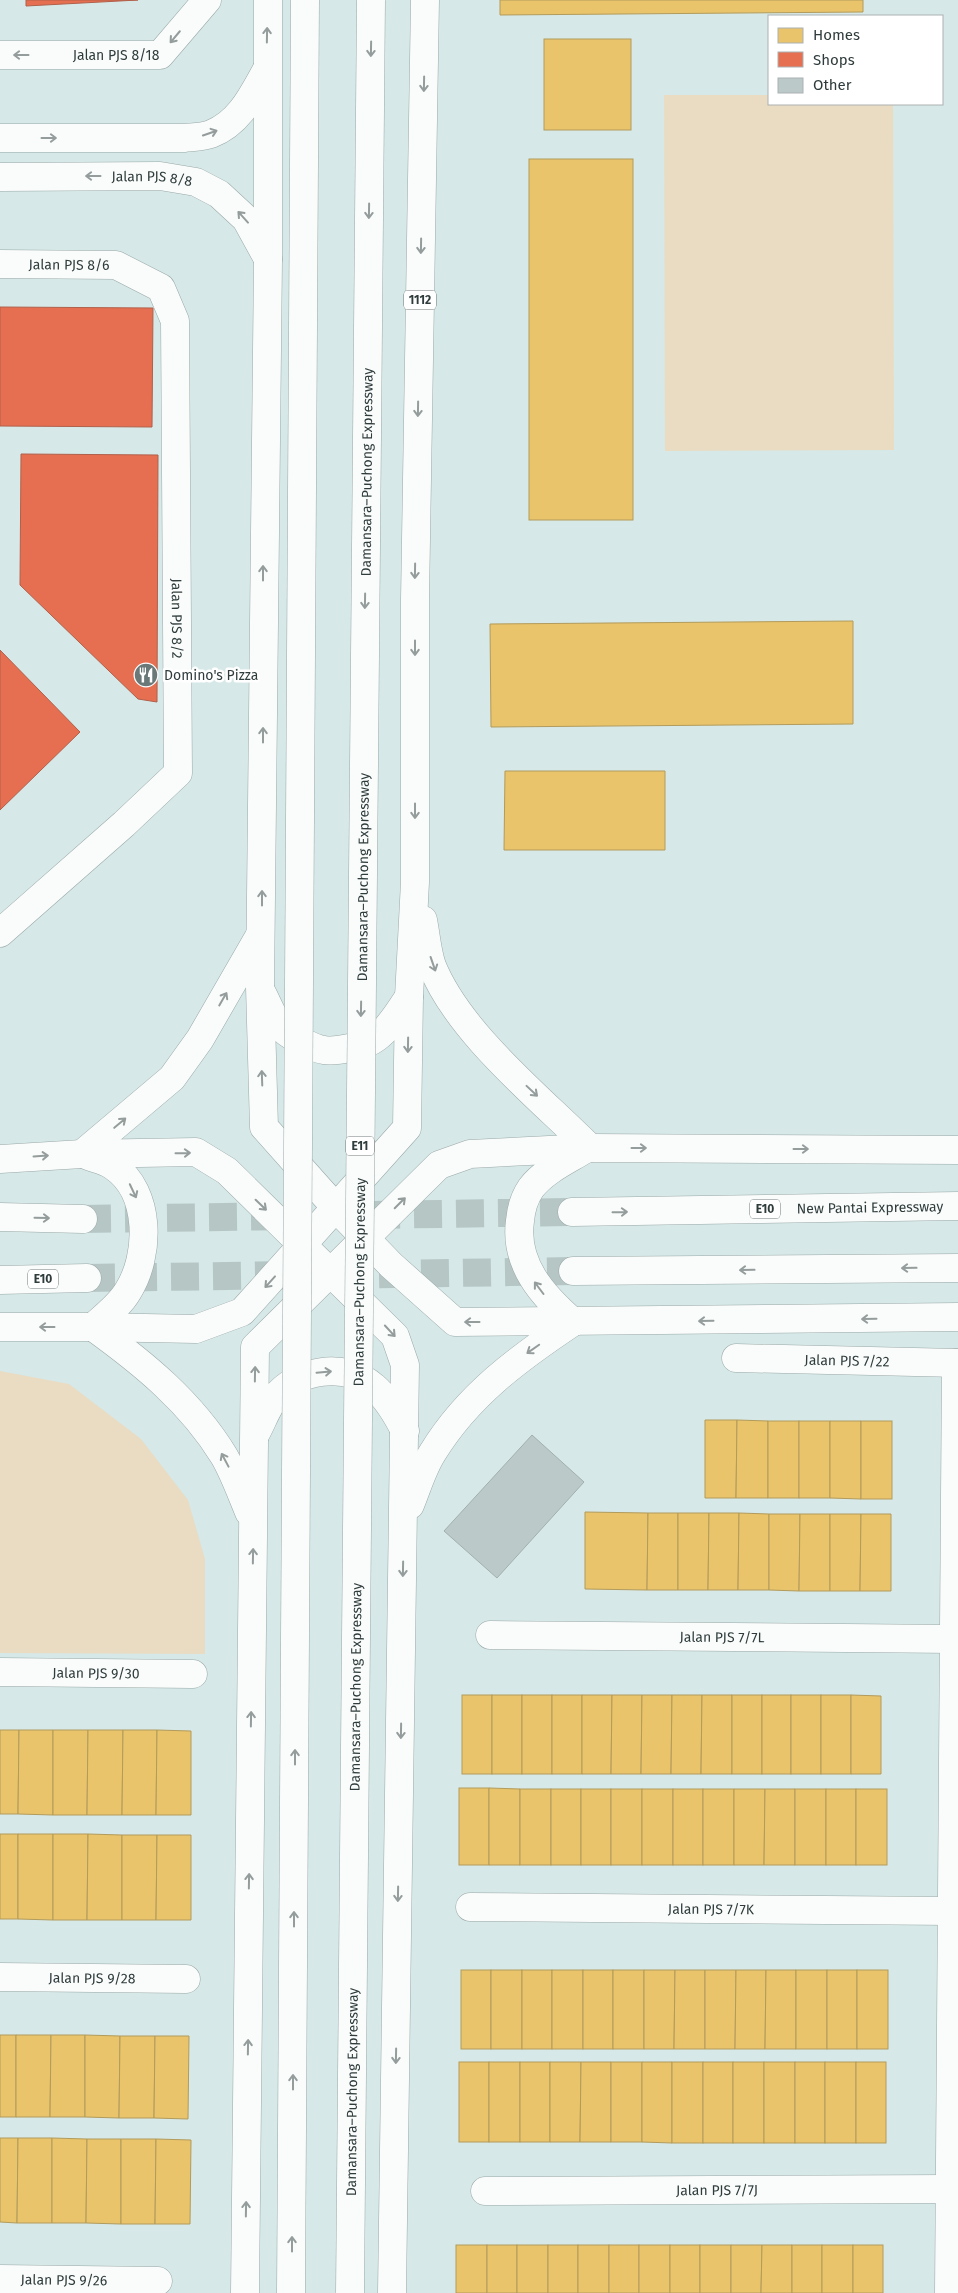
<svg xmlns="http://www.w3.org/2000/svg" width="958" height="2293" viewBox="0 0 958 2293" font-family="'Fira Sans',sans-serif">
	<rect width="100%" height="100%" fill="#d6e8e7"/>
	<g fill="#e9dcc3">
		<polygon points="664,95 769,95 769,104 893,104 894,450 665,451"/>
		<polygon points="0,1371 69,1384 141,1439 188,1500 205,1559 205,1654 0,1653"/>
	</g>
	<g fill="#e9c46a" stroke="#b29b5c">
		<polygon points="500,0 863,0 863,12 500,15"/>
		<rect x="544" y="39" width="87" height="91"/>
		<rect x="529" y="159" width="104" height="361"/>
		<polygon points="853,621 853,724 491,727 490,624"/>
		<polygon points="505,771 665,771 665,850 504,850"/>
		<polygon points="705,1420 737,1420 736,1498 705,1498"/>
		<polygon points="737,1420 768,1421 768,1498 736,1498"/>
		<rect x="768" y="1421" width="31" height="77"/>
		<rect x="799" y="1421" width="31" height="77"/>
		<polygon points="830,1421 861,1421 861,1499 830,1498"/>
		<rect x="861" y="1421" width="31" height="78"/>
		<polygon points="585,1512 648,1513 647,1590 585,1589"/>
		<polygon points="648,1513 678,1513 678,1590 647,1590"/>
		<polygon points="678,1513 709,1513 708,1590 678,1590"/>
		<polygon points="709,1513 739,1513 738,1590 708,1590"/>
		<polygon points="739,1513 769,1514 769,1590 738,1590"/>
		<polygon points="769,1514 800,1514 799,1591 769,1590"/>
		<polygon points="800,1514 830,1514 830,1591 799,1591"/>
		<polygon points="830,1514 861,1514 860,1591 830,1591"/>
		<polygon points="861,1514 891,1514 891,1591 860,1591"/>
		<rect x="462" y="1695" width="30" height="79"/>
		<rect x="492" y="1695" width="30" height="79"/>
		<rect x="522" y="1695" width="30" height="79"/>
		<rect x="552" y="1695" width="30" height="79"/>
		<polygon points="582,1695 612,1695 611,1774 582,1774"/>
		<polygon points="612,1695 642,1695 641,1774 611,1774"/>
		<polygon points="642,1695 672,1695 671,1774 641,1774"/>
		<polygon points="672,1695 702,1695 701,1774 671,1774"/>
		<polygon points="702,1695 732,1695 732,1774 701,1774"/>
		<rect x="732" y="1695" width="30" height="79"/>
		<rect x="762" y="1695" width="29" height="79"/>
		<rect x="791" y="1695" width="30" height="79"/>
		<rect x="821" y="1695" width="30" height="79"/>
		<polygon points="851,1695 881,1696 881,1774 851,1774"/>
		<polygon points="0,1730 19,1730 18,1814 0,1814"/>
		<polygon points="19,1730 53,1730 53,1815 18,1814"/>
		<polygon points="53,1730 88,1730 87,1815 53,1815"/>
		<polygon points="88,1730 123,1730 122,1815 87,1815"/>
		<polygon points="123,1730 157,1730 156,1815 122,1815"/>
		<polygon points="157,1730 191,1731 191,1815 156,1815"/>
		<rect x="459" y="1788" width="30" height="77"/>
		<polygon points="489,1788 520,1789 520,1865 489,1865"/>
		<rect x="520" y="1789" width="31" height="76"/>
		<rect x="551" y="1789" width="30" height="76"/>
		<rect x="581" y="1789" width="30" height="76"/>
		<rect x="611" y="1789" width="31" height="76"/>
		<rect x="642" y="1789" width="31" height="76"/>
		<rect x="673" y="1789" width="30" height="76"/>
		<rect x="703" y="1789" width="31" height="76"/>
		<polygon points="734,1789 765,1789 764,1865 734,1865"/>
		<polygon points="765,1789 795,1789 795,1865 764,1865"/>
		<rect x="795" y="1789" width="31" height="76"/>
		<rect x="826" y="1789" width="30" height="76"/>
		<rect x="856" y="1789" width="31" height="76"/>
		<rect x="0" y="1834" width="18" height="85"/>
		<polygon points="18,1834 53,1834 53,1920 18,1919"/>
		<polygon points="53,1834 88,1834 87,1920 53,1920"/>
		<polygon points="88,1834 122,1835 122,1920 87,1920"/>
		<polygon points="122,1835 157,1835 156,1920 122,1920"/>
		<polygon points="157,1835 191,1835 191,1920 156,1920"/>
		<rect x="461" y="1970" width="30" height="79"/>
		<rect x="491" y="1970" width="31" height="79"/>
		<rect x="522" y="1970" width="30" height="79"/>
		<rect x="552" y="1970" width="31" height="79"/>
		<rect x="583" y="1970" width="30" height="79"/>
		<rect x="613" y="1970" width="31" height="79"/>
		<polygon points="644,1970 675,1970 674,2049 644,2049"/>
		<polygon points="675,1970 705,1970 705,2049 674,2049"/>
		<polygon points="705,1970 736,1970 735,2049 705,2049"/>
		<polygon points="736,1970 766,1970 765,2049 735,2049"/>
		<polygon points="766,1970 796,1970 796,2049 765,2049"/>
		<rect x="796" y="1970" width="31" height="79"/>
		<rect x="827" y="1970" width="30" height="79"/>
		<rect x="857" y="1970" width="31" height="79"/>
		<rect x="0" y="2035" width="16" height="82"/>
		<polygon points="16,2035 51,2035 50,2117 16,2117"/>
		<polygon points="51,2035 85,2035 85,2117 50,2117"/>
		<polygon points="85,2035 120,2036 119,2118 85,2117"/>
		<polygon points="120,2036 155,2036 154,2118 119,2118"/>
		<polygon points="155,2036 189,2036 188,2119 154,2118"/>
		<rect x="459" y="2062" width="30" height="80"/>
		<rect x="489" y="2062" width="31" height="80"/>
		<rect x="520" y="2062" width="30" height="80"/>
		<polygon points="550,2062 581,2062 580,2142 550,2142"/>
		<polygon points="581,2062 611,2062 611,2142 580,2142"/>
		<rect x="611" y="2062" width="31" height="80"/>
		<polygon points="642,2062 672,2062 672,2143 642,2142"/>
		<rect x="672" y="2062" width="31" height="81"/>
		<rect x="703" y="2062" width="30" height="81"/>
		<rect x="733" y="2062" width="31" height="81"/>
		<rect x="764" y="2062" width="31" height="81"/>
		<rect x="795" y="2062" width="30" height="81"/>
		<rect x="825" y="2062" width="31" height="81"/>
		<rect x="856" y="2062" width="30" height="81"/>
		<polygon points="0,2138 18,2138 17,2223 0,2222"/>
		<polygon points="18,2138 52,2138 52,2223 17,2223"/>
		<polygon points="52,2138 87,2139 86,2223 52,2223"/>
		<polygon points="87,2139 121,2139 121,2224 86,2223"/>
		<polygon points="121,2139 156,2139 155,2224 121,2224"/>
		<polygon points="156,2139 191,2140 190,2224 155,2224"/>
		<rect x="456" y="2245" width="31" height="48"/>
		<rect x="487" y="2245" width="30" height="48"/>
		<rect x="517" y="2245" width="31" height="48"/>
		<rect x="548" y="2245" width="30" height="48"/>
		<rect x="578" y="2245" width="31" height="48"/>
		<rect x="609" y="2245" width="30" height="48"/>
		<rect x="639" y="2245" width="31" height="48"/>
		<rect x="670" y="2245" width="30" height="48"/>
		<rect x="700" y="2245" width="31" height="48"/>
		<polygon points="731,2245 762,2245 761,2293 731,2293"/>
		<polygon points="762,2245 792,2245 792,2293 761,2293"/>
		<rect x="792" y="2245" width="30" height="48"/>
		<rect x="822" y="2245" width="31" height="48"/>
		<rect x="853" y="2245" width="30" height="48"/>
	</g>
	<g fill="#e76f51" stroke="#b0604b">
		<polygon points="26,0 138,0 26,6"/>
		<polygon points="0,307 153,308 152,427 0,426"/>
		<polygon points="21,454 158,455 157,702 138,699 20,585"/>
		<polygon points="0,650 80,732 0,810"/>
	</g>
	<polygon fill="#bcc9c9" stroke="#a1afae" points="532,1435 584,1482 497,1578 444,1531"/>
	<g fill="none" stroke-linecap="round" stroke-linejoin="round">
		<g stroke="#b5c6c5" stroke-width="28" stroke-dasharray="28 14" stroke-linecap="butt">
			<polyline points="372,1215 572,1212"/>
			<polyline points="83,1219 292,1216"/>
			<polyline points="337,1275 573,1271"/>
			<polyline points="87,1278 294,1275"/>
		</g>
		<g stroke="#9aa8a7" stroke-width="29">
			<g id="minor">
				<path id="s1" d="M0,55H160L207,0"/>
				<path d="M0,138H184C193,137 203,137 211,134C240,123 253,94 267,69"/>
				<path id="s2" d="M0,177L160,176L196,182L219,194L246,219L268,259"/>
				<path id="s3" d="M0,264L116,265L161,288L175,321L178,773L124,824L0,933"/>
				<path id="s4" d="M736,1358L958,1363"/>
				<path id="s5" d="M490,1635L955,1639"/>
				<path id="s6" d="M0,1672L193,1674"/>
				<path id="s7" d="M470,1907L953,1911"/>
				<path id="s8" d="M0,1977L186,1979"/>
				<path id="s9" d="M485,2191L950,2189"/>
				<path id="s10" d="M0,2279L158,2281"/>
				<polyline points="949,2293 956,1363"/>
			</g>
		</g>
		<g stroke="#9aa8a7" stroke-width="29">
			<polyline id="major" points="0,1327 93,1327"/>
		</g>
		<g stroke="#9aa8a7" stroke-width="29">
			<g id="highway">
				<polyline points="268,0 268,259 260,987 264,1127 337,1209 391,1265 455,1322 958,1317"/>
				<path d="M423,920C426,935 427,952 432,966C459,1033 539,1097 590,1148"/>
				<path d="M262,993C268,1004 273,1020 283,1029C290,1036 314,1049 324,1050C336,1052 366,1046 376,1038C390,1028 399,1011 409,997"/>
				<polyline points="82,1154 172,1078 200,1039 260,935"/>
				<path d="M88,1156C96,1159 106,1161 113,1166C152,1192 150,1256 128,1291C120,1305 105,1316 93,1327"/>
				<polyline points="0,1159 82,1154 196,1152 227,1171 395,1336 405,1365 392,2293"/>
				<path id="s11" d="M572,1212L958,1206"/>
				<polyline points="0,1217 83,1219"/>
				<polyline points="573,1271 958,1268"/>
				<polyline points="0,1280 87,1278"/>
				<path d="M573,1322C543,1296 514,1264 520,1221C521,1210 524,1198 531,1188C544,1171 566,1161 584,1150"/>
				<polyline points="93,1327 196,1329 242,1312 407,1128 409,997 415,882 415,599 425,0"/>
				<path d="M93,1327C143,1363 191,1402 224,1456C234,1473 241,1493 249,1512"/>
				<path d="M256,1433C262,1422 267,1408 274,1399C297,1369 345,1361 374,1387C388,1399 397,1415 405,1431"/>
				<path d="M410,1505C417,1488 423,1467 433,1452C468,1395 519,1358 573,1322"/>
				<polyline points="245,2293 255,1347 439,1165 470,1154 590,1148 958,1150"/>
			</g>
		</g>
		<use href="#minor" stroke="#f9fcfb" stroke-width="28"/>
		<use href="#major" stroke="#f9fcfb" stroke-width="28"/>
		<use href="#highway" stroke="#f9fcfb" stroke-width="28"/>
		<g stroke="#9aa8a7" stroke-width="29" stroke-linecap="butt">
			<g id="highway-bridge">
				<polyline points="291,2293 305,0"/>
				<path id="s12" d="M350,2293L371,0"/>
			</g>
		</g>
		<use href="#highway-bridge" stroke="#f9fcfb" stroke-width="28"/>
	</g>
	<defs><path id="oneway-shaft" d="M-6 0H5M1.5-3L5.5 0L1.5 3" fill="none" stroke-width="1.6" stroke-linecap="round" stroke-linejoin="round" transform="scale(1.25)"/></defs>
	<g stroke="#949c9c">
		<use href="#oneway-shaft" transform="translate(267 35) rotate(-89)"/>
		<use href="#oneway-shaft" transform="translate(175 37) rotate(130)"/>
		<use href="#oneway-shaft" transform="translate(371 49) rotate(91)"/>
		<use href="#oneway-shaft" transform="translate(21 55) rotate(180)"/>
		<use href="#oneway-shaft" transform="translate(424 84) rotate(91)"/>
		<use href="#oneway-shaft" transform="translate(210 133) rotate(-19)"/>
		<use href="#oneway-shaft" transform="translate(49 138)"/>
		<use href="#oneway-shaft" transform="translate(93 176) rotate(180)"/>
		<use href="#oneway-shaft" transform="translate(369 211) rotate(91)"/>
		<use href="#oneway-shaft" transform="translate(243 217) rotate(-132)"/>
		<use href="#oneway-shaft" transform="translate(421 246) rotate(91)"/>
		<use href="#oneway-shaft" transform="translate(418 409) rotate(91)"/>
		<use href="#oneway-shaft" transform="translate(415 571) rotate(91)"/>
		<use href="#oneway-shaft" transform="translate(263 573) rotate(-90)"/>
		<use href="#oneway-shaft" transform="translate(365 601) rotate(91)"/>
		<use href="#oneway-shaft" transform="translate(415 648) rotate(90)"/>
		<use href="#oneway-shaft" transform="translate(263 735) rotate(-90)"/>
		<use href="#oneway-shaft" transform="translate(415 811) rotate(90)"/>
		<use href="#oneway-shaft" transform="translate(262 898) rotate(-90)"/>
		<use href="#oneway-shaft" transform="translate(433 964) rotate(71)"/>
		<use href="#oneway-shaft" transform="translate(223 999) rotate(-60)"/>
		<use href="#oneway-shaft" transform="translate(361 1009) rotate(91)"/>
		<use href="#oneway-shaft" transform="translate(408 1045) rotate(91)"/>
		<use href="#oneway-shaft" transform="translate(262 1078) rotate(-92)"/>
		<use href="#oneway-shaft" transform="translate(532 1091) rotate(43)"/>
		<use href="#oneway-shaft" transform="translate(120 1123) rotate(-40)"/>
		<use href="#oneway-shaft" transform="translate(639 1148)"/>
		<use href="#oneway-shaft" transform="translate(801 1149)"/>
		<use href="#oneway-shaft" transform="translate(183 1153) rotate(-1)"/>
		<use href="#oneway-shaft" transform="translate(41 1156) rotate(-4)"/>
		<use href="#oneway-shaft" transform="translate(133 1191) rotate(65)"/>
		<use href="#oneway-shaft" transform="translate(400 1203) rotate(-45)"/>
		<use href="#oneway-shaft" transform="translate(261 1205) rotate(44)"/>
		<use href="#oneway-shaft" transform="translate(620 1212) rotate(-1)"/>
		<use href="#oneway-shaft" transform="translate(42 1218) rotate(1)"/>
		<use href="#oneway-shaft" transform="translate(909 1268) rotate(179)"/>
		<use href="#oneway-shaft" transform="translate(747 1270) rotate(179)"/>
		<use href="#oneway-shaft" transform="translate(270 1282) rotate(132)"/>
		<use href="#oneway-shaft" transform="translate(539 1288) rotate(-127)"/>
		<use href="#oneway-shaft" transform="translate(869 1319) rotate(179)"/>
		<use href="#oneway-shaft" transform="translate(706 1321) rotate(179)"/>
		<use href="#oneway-shaft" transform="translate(472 1322) rotate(-180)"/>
		<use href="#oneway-shaft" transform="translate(47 1327) rotate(180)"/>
		<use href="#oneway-shaft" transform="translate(390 1331) rotate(47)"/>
		<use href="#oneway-shaft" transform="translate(533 1349) rotate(145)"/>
		<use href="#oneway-shaft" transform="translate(324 1372) rotate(-5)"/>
		<use href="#oneway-shaft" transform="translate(255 1374) rotate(-89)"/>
		<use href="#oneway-shaft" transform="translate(225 1460) rotate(-118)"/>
		<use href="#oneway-shaft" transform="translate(253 1556) rotate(-89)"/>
		<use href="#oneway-shaft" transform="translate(403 1569) rotate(91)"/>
		<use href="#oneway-shaft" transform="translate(251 1719) rotate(-89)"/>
		<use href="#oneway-shaft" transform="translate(401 1731) rotate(91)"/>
		<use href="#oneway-shaft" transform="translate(295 1757) rotate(-90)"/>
		<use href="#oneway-shaft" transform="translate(249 1881) rotate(-89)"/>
		<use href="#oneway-shaft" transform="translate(398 1894) rotate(91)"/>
		<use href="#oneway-shaft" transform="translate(294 1919) rotate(-90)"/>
		<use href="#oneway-shaft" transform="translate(248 2047) rotate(-89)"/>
		<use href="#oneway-shaft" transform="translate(396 2056) rotate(91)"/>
		<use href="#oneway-shaft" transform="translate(293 2082) rotate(-90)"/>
		<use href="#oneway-shaft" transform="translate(246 2209) rotate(-89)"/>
		<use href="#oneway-shaft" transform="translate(292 2244) rotate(-90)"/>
	</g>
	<defs>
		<g id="restaurant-disc" transform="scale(1.25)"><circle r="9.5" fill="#6a7878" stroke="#fff"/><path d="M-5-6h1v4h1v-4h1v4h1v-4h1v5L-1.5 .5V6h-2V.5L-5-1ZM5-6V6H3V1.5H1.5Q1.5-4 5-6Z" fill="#fff"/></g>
	</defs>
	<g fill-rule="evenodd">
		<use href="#restaurant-disc" x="146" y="675"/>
	</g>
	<g text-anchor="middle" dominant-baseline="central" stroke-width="5" stroke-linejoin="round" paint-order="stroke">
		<g fill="#fff" stroke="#6e7676" stroke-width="1">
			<rect x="404" y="290.5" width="32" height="19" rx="4"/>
			<rect x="346" y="1136.5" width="28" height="19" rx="4"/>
			<rect x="750" y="1199.5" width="30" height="19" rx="4"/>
			<rect x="28" y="1269.5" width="30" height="19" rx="4"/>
		</g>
		<g font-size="12" font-weight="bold" fill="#303c3c">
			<text x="420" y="300">1112</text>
			<text x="360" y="1146">E11</text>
			<text x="765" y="1209">E10</text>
			<text x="43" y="1279">E10</text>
		</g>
		<g font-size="14" fill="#303c3c" stroke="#fff">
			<text stroke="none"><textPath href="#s1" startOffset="116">Jalan PJS 8/18</textPath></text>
			<text stroke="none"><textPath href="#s2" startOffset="152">Jalan PJS 8/8</textPath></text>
			<text stroke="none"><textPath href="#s3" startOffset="69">Jalan PJS 8/6</textPath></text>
			<text stroke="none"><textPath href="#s12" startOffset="1821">Damansara–Puchong Expressway</textPath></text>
			<text stroke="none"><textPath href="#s3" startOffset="500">Jalan PJS 8/2</textPath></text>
			<text stroke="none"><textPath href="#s12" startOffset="1416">Damansara–Puchong Expressway</textPath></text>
			<text stroke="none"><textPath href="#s11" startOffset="298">New Pantai Expressway</textPath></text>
			<text stroke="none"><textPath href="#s12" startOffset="1011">Damansara–Puchong Expressway</textPath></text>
			<text stroke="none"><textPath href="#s4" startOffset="111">Jalan PJS 7/22</textPath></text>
			<text stroke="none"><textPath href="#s5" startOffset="232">Jalan PJS 7/7L</textPath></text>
			<text stroke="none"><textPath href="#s6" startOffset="96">Jalan PJS 9/30</textPath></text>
			<text stroke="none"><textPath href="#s12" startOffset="606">Damansara–Puchong Expressway</textPath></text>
			<text stroke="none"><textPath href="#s7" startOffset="241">Jalan PJS 7/7K</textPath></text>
			<text stroke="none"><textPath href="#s8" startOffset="92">Jalan PJS 9/28</textPath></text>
			<text stroke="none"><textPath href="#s12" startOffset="201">Damansara–Puchong Expressway</textPath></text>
			<text stroke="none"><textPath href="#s9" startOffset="232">Jalan PJS 7/7J</textPath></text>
			<text stroke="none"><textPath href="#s10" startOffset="64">Jalan PJS 9/26</textPath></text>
		</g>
		<g font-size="14" fill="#303c3c" stroke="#fff" text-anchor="start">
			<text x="164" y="675">Domino's Pizza</text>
		</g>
	</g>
	<rect x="768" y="15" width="175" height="90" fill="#ffffff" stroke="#acb1b1"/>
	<rect x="778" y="28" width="25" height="15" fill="#e9c46a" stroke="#acb1b1"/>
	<text x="813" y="40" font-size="15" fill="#303c3c">Homes</text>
	<rect x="778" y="52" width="25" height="15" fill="#e76f51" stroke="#acb1b1"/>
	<text x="813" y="65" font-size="15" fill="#303c3c">Shops</text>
	<rect x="778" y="78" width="25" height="15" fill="#bcc9c9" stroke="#acb1b1"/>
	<text x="813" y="90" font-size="15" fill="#303c3c">Other</text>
</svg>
